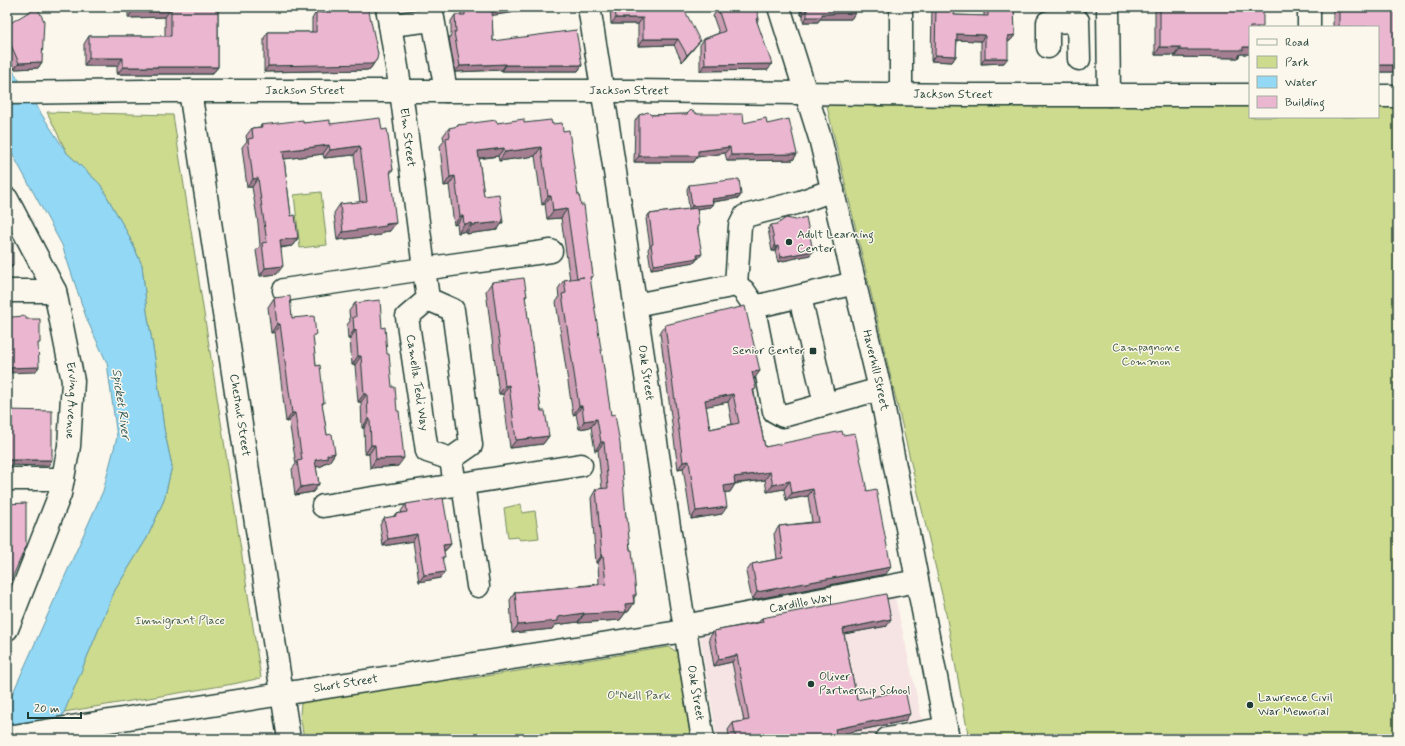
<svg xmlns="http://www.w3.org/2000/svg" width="1405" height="746" viewBox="0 0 1405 746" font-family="Mynerve,sans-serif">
	<rect width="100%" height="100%" fill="#fbf7ec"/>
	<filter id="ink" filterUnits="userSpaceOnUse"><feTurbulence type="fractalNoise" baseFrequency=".025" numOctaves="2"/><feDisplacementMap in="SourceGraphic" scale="8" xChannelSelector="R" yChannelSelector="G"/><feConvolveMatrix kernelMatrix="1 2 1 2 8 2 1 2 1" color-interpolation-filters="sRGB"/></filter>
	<g filter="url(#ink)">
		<polygon fill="#f6e4e4" points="894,592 926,738 717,739 699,629"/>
		<g fill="#cddb8e" stroke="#768c61">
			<polygon points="825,98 1250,103 1250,117 1378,117 1378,105 1398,105 1398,739 969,739 944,603"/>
			<polygon points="47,112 173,115 261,678 233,684 64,712 115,590 147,538 164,500 172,466 164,429 155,359 147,312 142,265 128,234 100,184 67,153"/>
			<polygon points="321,192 327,245 300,248 294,195"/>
			<polygon points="521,504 522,513 535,511 539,538 520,540 518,537 508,538 504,508"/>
			<polygon points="669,647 677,652 691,739 304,739 300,715 301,702 456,678 461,680"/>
		</g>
		<polygon fill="#93d8f5" stroke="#659aa8" points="7,62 67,153 100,184 128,234 142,265 147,312 155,359 164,429 172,466 164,500 147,538 115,590 53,739 7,739 7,706 103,491 117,437 107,363 87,320 62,245 7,144"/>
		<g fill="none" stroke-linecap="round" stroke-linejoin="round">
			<g stroke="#1f3d34" stroke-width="25">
				<g id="minor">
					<path id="s1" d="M387,7L401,91L428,299L407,317L427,451L451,459L471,445L453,310L428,299"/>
					<polyline points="431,7 446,91"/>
					<path id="s2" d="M589,7C629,251 662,496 703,739"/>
					<polyline points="901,7 901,94"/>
					<polyline points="1108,7 1109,95"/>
					<polyline points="390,25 433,20"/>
					<polyline points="1309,27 1309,7"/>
					<polyline points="1048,47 1048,22 1078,21 1079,59"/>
					<path id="s3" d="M190,91L289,739"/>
					<path id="s4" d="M7,199L55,291L73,381L69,446L60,494L7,629"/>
					<polyline points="736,285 740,226 745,216 800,202 833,190"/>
					<polyline points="284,290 423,269 551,251"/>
					<polyline points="7,291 55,291"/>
					<polyline points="800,297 825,404"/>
					<polyline points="635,305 736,285 744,291 753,304 774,411 783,416 880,389"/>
					<polyline points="754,307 855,283"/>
					<polyline points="7,479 63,479"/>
					<polyline points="463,484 478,586"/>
					<polyline points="455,485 581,465"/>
					<polyline points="323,506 455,485 451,459"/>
					<path id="s5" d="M684,626L917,581"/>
					<path id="s6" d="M7,737L685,631"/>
					<polyline points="887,739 946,728"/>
				</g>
			</g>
			<g stroke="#1f3d34" stroke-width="25">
				<g id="major">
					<path id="s7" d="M779,7L820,138L880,389L948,739"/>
					<path id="s8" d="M7,93L144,91H633L963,95H1250"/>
					<polyline points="1378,96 1398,96"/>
				</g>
			</g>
			<use href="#minor" stroke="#fbf7ec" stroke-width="22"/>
			<use href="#major" stroke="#fbf7ec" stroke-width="22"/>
		</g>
		<g fill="#ca9db3" stroke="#1f3d34" fill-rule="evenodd">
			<polygon points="128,7 218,7 218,67 212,74 117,74 117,66 84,66 84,44 89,36 165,36 165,17 128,18"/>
			<polygon points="319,7 368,7 373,65 370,69 367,70 264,72 264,38 268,32 312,32 312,19 316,12 319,13"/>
			<polygon points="460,7 554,7 492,15 493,41 582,65 578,71 502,71 502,70 455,72 449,38 451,35 451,21 455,15 461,15"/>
			<polygon points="610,7 683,7 695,47 682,62 674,45 638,46 638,24 611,24"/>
			<polygon points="800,7 855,7 855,13 851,19 820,19 818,22 803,22 803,15 800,15"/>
			<polygon points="932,7 954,7 954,15 984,16 984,7 1034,7 1032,9 1014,10 1015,35 1010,41 1008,41 1004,63 981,64 981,41 957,40 956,56 952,62 931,61"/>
			<polygon points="1155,7 1263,7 1250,54 1240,54 1238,58 1174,57 1175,55 1155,55"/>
			<polygon points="1333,7 1398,7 1394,72 1378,72 1378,27 1333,27"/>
			<polygon points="718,9 759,18 757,22 768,70 700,71 700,45 704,39 719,33 713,16"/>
			<polygon points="7,25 42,62 38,68 14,69 7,53"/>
			<polygon points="697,114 744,123 767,124 797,154 793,160 727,161 725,153 697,157 694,162 634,162 635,121 639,115"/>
			<polygon points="303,123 330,124 382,130 393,170 390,174 390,231 382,232 381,235 337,240 334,213 340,204 360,202 354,155 324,158 323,154 284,159 291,216 298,238 292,246 281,248 277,274 260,276 256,251 260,246 258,223 252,187 247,187 242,147 247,141 246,136 252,128 260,127 261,125"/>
			<polygon points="497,123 552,124 563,131 578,195 581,205 593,276 590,281 626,517 636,595 634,598 634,603 628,612 626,612 620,620 578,623 578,622 555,625 552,629 512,633 510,600 515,592 599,584 598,563 596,563 591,498 596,489 602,489 598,450 595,451 591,427 579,429 576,414 573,415 556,302 559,298 558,289 564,280 570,280 561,218 547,219 545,204 542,205 535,156 499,161 498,156 479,159 484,196 503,222 497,230 466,234 466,231 458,233 457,224 454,225 449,185 444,186 440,146 444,141 443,136 449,128 457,127 458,125"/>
			<polygon points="689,185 739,198 713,202 710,207 697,209 699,226 698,228 699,258 697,259 695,262 651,269 648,249 650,246 646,219 649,214 689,209 687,189"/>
			<polygon points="771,225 813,251 810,255 778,262 775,251 772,251 768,229"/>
			<polygon points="492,282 527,296 525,298 541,411 549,436 543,444 510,448 503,394 499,394 486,291"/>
			<polygon points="274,298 313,339 316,366 324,403 322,405 327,435 335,453 329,462 324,463 322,466 316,467 319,484 313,492 295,495 292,469 296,464 289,421 286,422 275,332 271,333 268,307"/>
			<polygon points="355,303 382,328 398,466 370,468 369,454 365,454 364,428 362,428 361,402 358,402 355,365 352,365 350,339 348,339 347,325 350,321 349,311"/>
			<path d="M665,325L755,378H754V392L765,447L843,435L867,491L886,574L752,600L746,572L752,564L777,559L774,534L779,526L812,522L808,496L786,500L784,489L767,492L765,480L735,484L730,492H725L722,514L691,519L683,468L678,469L660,333ZM728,402L732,424L710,429L706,406Z"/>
			<polygon points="406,504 451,544 446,550 444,551 440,578 419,582 413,541 383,546 380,525 384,518 393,517 395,514 402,513 401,511"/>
			<polygon points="762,618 887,626 844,634 857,700 905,721 836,735 837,739 730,739 728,730 733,723 744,721 732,662 714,666 709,638 714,631 759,622"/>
		</g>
		<g fill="#a47f92" stroke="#1f3d34">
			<polygon points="512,7 554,7 488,16 492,10"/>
			<polygon points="1012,7 1034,7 1032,9 1010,10"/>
			<polygon points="171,9 165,17 128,18 133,10"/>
			<polygon points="803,9 807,9 803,15 800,15"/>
			<polygon points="855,13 851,19 820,19 818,22 803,22 807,17 822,14"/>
			<polygon points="616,18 643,18 638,24 611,24"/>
			<polygon points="957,34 985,35 981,41 953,40"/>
			<polygon points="1015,35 1010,41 1004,42 1008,36"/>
			<polygon points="643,39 678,39 674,45 638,46"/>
			<polygon points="700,41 695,47 682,62 687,55"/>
			<polygon points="1160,47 1180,47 1175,55 1155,55"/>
			<polygon points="1243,47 1250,47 1250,54 1240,54 1238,58 1174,57 1180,50"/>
			<polygon points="935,55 956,56 952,62 931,61"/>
			<polygon points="89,58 123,58 117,66 84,66"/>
			<polygon points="985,58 1008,58 1004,63 981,64"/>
			<polygon points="377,59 370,69 367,70 264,72 268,66"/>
			<polygon points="42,62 38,68 14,69 19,63"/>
			<polygon points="506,64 502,70 455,72 460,66"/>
			<polygon points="772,64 768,70 700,71 705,65"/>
			<polygon points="506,65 582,65 578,71 502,71"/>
			<polygon points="1378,65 1398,65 1398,67 1394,72 1378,72"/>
			<polygon points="123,67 218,67 212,74 117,74"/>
			<polygon points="329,145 323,154 277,160 283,151"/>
			<polygon points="360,146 354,155 324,158 330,150"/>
			<polygon points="541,147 535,156 499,161 505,152"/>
			<polygon points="730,147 725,153 697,157 694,162 634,162 639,156 698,151"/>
			<polygon points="504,148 498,156 472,159 478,151"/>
			<polygon points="797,154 793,160 727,161 731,155"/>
			<polygon points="455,176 449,185 444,186 450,177"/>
			<polygon points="258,178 252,187 247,187 253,179"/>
			<polygon points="741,195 739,198 710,202 712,199"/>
			<polygon points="548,196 551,196 545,204 542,205"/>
			<polygon points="713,204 710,207 689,210 692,206"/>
			<polygon points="567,209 561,218 547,219 553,211"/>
			<polygon points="460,216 463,216 457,224 454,225"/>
			<polygon points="503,222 497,230 466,234 472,225"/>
			<polygon points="396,223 390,231 382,232 381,235 337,240 343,232"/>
			<polygon points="472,223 466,231 458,233 464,224"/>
			<polygon points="298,238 292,246 274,248 280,240"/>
			<polygon points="778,246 775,251 772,251 775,247"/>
			<polygon points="813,251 810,255 778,262 781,257"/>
			<polygon points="702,254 699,258 697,259 695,262 651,269 654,265"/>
			<polygon points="7,265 13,265 9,270 7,270"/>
			<polygon points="283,266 277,274 260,276 265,268"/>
			<polygon points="277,324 280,324 275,332 271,333"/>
			<polygon points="354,330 356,330 350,339 348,339"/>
			<polygon points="358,356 361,356 355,365 352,365"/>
			<polygon points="39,367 35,372 7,373 7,368"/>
			<polygon points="760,371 755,378 747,380 752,372"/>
			<polygon points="509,385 503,394 499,394 505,386"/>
			<polygon points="364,394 367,394 361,402 358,402"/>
			<polygon points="733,394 728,402 699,408 705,400"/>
			<polygon points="579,406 582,406 576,414 573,415"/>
			<polygon points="292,413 295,413 289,421 286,422"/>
			<polygon points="368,419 370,419 364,428 362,428"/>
			<polygon points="597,419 591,427 579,429 584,421"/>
			<polygon points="549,436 543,444 510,448 516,440"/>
			<polygon points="601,442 604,442 598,450 595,451"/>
			<polygon points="371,445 375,445 369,454 365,454"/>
			<polygon points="335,453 329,462 324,463 322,466 309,468 315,460 327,455"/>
			<polygon points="404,458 398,466 370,468 376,459"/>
			<polygon points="7,460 52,460 48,466 7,465"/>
			<polygon points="689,461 683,468 678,469 683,462"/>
			<polygon points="770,472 765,480 729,484 734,477"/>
			<polygon points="790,481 784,489 767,492 773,485"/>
			<polygon points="319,484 313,492 295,495 301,487"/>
			<polygon points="735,484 730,492 719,493 724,486"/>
			<polygon points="813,489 808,496 786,500 792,493"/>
			<polygon points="727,507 722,514 691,519 696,511"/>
			<polygon points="417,534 413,541 383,546 388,539"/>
			<polygon points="451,544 446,550 438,551 443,545"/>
			<polygon points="602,555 603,555 598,563 596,563"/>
			<polygon points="891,567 886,574 752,600 757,592"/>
			<polygon points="445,572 440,578 419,582 424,575"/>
			<polygon points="634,603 628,612 626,612 620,620 578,623 584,614 625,604"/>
			<polygon points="584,613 578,622 555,625 552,629 512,633 518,625 558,617"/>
			<polygon points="891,619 887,626 838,635 843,629"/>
			<polygon points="737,655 732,662 714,666 719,659"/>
			<polygon points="910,714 905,721 831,736 835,729"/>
			<polygon points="813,736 811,739 798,739"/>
		</g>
		<g fill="#ebb6d0" stroke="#1f3d34" fill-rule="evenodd">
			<polygon points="37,7 44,21 42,62 19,63 7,36 7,25"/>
			<polygon points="133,7 218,7 218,67 123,67 123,58 89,58 89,36 171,36 171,9 133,10"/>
			<polygon points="324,7 368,7 378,54 377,59 374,63 371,64 268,66 268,32 316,32 316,12 325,13"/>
			<polygon points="465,7 512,7 492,10 493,41 576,30 582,65 506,65 506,64 460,66 454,32 456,32 455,15 465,15"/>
			<polygon points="615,7 683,7 700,41 687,55 678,39 643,39 643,18 616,18"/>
			<polygon points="722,7 755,7 759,18 756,19 772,64 705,65 704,39 725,31 718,9"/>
			<polygon points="803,7 855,7 855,13 822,14 822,17 807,17 807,9 803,9"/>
			<polygon points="936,7 954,7 954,15 988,16 988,7 1014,7 1015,35 1008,36 1008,58 985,58 985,35 957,34 956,56 935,55"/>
			<polygon points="1160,7 1263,7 1263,27 1250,27 1250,47 1243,47 1243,50 1180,50 1180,47 1160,47"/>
			<polygon points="1339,7 1398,7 1398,65 1378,65 1378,27 1339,27"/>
			<polygon points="691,110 697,114 743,114 744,123 766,118 767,124 789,119 797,154 731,155 730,147 698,151 698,156 639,156 639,115 648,112 651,115 687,114"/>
			<polygon points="380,118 382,130 387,129 393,170 390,170 396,223 386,224 386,226 343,232 340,204 367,201 360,146 330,150 329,145 283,151 291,216 295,215 298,238 280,240 283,266 265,268 262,243 267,242 263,215 258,178 253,179 248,139 253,138 252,128 262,127 261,125 303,120 303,123 330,120 330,124"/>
			<polygon points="524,119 524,123 551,120 552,124 562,123 563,131 569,130 578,195 579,194 581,205 584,205 593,276 590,277 611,415 615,414 620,444 626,517 627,517 630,550 632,550 636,595 633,595 634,603 625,604 626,612 584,614 584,613 558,617 558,621 518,625 515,592 606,584 603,555 602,555 596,489 608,488 604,442 601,442 597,419 584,421 582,406 579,406 562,294 566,293 564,280 584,277 577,278 567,209 553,211 551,196 548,196 541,147 505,152 504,148 478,151 484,196 499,194 503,222 472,225 472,223 464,224 463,216 460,216 455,176 450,177 446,138 450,137 449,128 458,126 458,125 496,120 497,123"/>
			<polygon points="739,179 741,195 712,199 713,204 692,206 689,185"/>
			<polygon points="697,208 699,226 697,226 702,254 697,255 698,258 654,265 651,245 653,244 649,214"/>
			<polygon points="806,217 813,251 781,257 778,246 775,247 771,225 777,224 786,218 796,220"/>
			<rect x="7" y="242" width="6" height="23"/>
			<polygon points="524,278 527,296 525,296 541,411 545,411 549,436 516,440 509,385 505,386 492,282"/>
			<polygon points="290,296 292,318 314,316 316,335 313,335 316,366 320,365 324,403 322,403 327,435 332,434 335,453 327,455 327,458 315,460 319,484 301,487 297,461 302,460 295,413 292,413 280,324 277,324 274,298"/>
			<polygon points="380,300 382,328 385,327 387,354 389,354 392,387 395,387 397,411 399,411 404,458 376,459 375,445 371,445 370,419 368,419 367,394 364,394 361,356 358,356 356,330 354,330 353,317 356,317 355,303"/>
			<path d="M745,306L760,371L752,372L756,389L753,390L765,447L842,431L843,435L855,433L867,491L876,489L891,567L757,592L752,564L783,558L779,526L819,522L813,489L792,493L790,481L773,485L770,472L734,477L735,484L724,486L727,507L696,511L689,461L683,462L665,325ZM733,394L739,423L710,429L705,400Z"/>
			<polygon points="26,316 26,319 40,319 40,343 38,343 39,367 7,368 7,319 11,319 11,317"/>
			<polygon points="7,410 52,411 52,460 7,460"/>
			<polygon points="443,498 451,544 443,545 445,557 442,557 445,572 424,575 417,534 388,539 384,518 396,516 395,514 407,512 406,504"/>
			<polygon points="26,503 26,546 10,583 7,590 7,504"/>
			<polygon points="886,594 891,619 843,629 857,700 905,690 910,714 835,729 837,739 814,739 813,736 798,739 736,739 733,723 749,720 737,655 719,659 714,631 763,622 762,618"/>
		</g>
	</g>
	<g fill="#1f3d34" stroke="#fbf7ec" stroke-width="1.5">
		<circle cx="789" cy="242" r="4"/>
		<rect x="809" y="347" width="8" height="8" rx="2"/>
		<circle cx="811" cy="684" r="4"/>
		<circle cx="1250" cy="705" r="4"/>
	</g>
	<g text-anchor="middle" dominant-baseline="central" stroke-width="3" stroke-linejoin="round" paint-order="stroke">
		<g font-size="12" fill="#1f3d34" stroke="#fbf7ec">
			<text stroke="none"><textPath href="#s8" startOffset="298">Jackson Street</textPath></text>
			<text stroke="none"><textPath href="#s8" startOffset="622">Jackson Street</textPath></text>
			<text stroke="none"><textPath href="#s8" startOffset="946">Jackson Street</textPath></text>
			<text stroke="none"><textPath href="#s1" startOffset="132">Elm Street</textPath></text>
			<text stroke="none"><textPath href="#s7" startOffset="376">Haverhill Street</textPath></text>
			<text stroke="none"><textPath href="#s2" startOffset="370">Oak Street</textPath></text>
			<text stroke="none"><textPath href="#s1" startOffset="389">Camella Teoli Way</textPath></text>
			<text stroke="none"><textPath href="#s4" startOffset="215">Erving Avenue</textPath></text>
			<text stroke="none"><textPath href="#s3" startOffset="328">Chestnut Street</textPath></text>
			<text stroke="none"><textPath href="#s5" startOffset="119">Cardillo Way</textPath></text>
			<text stroke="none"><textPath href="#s6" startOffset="343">Short Street</textPath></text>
			<text stroke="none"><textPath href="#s2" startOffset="694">Oak Street</textPath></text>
		</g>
		<g font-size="12" fill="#1f3d34" stroke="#fbf7ec" text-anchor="start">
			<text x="797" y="235">Adult Learning<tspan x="797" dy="14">Center</tspan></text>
			<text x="805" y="351" text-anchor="end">Senior Center</text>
			<text x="819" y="677">Oliver<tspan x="819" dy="14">Partnership School</tspan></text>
			<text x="1258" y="698">Lawrence Civil<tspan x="1258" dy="14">War Memorial</tspan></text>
		</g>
		<g font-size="12" fill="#425d46" stroke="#fbf7ec">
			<text x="1146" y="348">Campagnone<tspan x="1146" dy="14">Common</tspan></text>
			<text x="180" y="621">Immigrant Place</text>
			<text x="639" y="696">O"Neill Park</text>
		</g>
		<g font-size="13" font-style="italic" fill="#365c5b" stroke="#fbf7ec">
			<text transform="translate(121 404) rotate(82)">Spicket River</text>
		</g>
	</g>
	<rect width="1405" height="746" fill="none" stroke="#fbf7ec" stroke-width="24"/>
	<rect x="12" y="12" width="1381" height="722" fill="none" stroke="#1f3d34" stroke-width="1.5" filter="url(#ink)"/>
	<rect x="1249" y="26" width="130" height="92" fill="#fbf7ec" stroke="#a3ada2"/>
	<rect x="1257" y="39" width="20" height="6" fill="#fbf7ec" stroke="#a3ada2"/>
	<text x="1285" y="46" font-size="12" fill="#1f3d34">Road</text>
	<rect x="1257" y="56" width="20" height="12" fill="#cddb8e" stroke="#a3ada2"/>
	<text x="1285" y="66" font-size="12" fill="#1f3d34">Park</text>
	<rect x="1257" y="76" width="20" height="12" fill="#93d8f5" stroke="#a3ada2"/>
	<text x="1285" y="86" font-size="12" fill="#1f3d34">Water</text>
	<rect x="1257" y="96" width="20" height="12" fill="#ebb6d0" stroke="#a3ada2"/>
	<text x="1285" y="106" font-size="12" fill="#1f3d34">Building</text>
	<path d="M28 712v6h53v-6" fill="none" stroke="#1f3d34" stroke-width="2"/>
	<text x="34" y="712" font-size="12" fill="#1f3d34" stroke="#fbf7ec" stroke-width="3" paint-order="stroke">20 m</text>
</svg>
